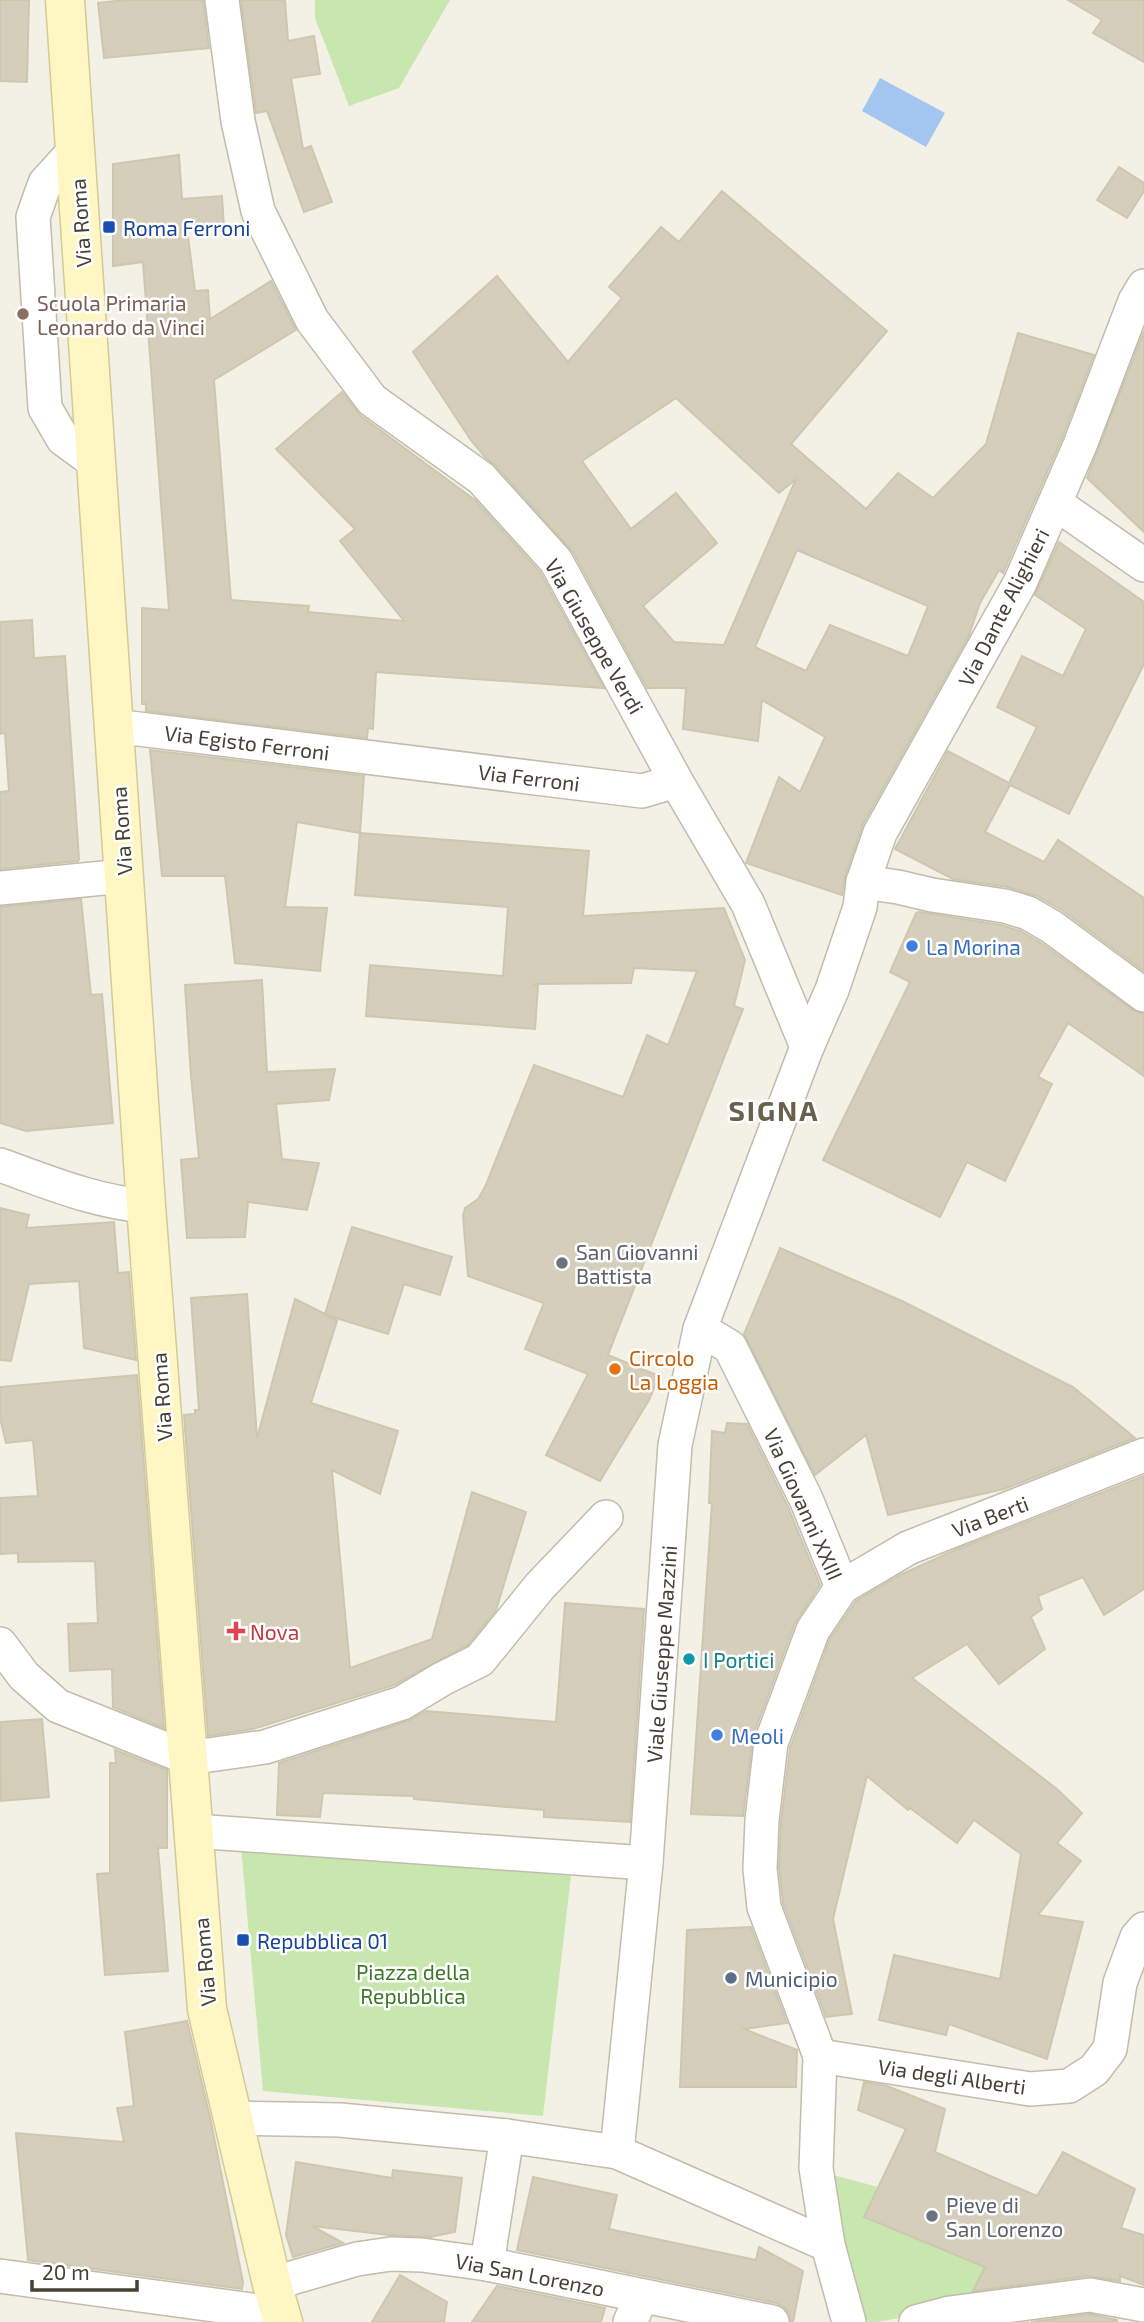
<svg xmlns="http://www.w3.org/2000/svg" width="1144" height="2322" viewBox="0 0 1144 2322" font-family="'Exo 2',sans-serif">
	<rect width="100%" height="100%" fill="#f3f1e6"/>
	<g fill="#c7e7af">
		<polygon points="315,0 450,0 399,88 349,106 315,18"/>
		<polygon points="241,1847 571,1876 543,2116 263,2091"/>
		<polygon points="833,2175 878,2187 864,2217 985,2267 975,2288 1017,2296 878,2322 869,2322 855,2310"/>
	</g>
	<polygon fill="#a2c6f0" points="880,78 945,113 926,147 862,111"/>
	<g fill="#d4cebb" stroke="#cfc6af" stroke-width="2" fill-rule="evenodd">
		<polygon points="0,0 29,0 27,82 0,81"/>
		<polygon points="125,0 203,0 209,48 104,58 98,3"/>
		<polygon points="241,0 285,0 288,41 314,36 320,74 291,78 303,149 311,146 332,202 304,212 267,111 256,113"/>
		<polygon points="1068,0 1144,0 1144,62 1093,33 1102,20"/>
		<polygon points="179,155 182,199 222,196 224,228 187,229 195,291 208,290 210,319 271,281 296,330 214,380 231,600 309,606 308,612 404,621 340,541 355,529 276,449 342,392 361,416 475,500 540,572 604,688 376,672 373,729 368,728 367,738 146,711 146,704 142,704 142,608 169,610 143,262 113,266 113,164"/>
		<polygon points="1119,167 1144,183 1144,191 1127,218 1097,200"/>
		<path d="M722,191L887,331L791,444L866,509L898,473L933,498L986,444L1018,333L1094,355L1062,438L1003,573L999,570L980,603L969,635L863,824L845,876L842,895L746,863L779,777L800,792L825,737L762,700L758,741L683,729L686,688H647L573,552L495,465L485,457L470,439L413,352L497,276L568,362L622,298L609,287L661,227L679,242ZM676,398L779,493L796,479L724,645L674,642L643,606L717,543L676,493L631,529L582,461ZM797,550L928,606L908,656L830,625L806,671L755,647Z"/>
		<polygon points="1144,331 1144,532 1087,478"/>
		<polygon points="1059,542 1144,602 1144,664 1069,814 1010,785 985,832 1044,862 1058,840 1144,898 1144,971 1063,911 1037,896 1008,887 953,879 895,849 948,751 1009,783 1037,727 997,707 1022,656 1063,676 1086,629 1035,595"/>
		<polygon points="32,620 34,658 65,656 79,859 78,861 0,869 0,792 9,791 5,733 0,734 0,622"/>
		<polygon points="150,750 364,776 360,833 297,822 285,907 327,908 320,971 235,963 225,876 162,876"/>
		<polygon points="360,833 589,851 583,916 724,908 745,960 734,1006 743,1009 608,1355 659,1376 649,1400 600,1481 546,1455 588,1374 525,1349 544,1303 468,1276 463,1216 465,1208 478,1199 485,1187 534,1065 623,1097 647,1035 668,1045 697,971 634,968 631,983 534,984 538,986 535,1029 366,1016 370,965 503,976 508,907 355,895"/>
		<polygon points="81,899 91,995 102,994 113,1123 26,1131 0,1123 0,907"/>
		<polygon points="919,912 1001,925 1020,931 1041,943 1133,1010 1144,1014 1144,1076 1068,1023 1038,1077 1052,1084 1005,1181 967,1162 940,1217 823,1160 910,982 890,972 916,913"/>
		<polygon points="262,980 267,1072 335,1069 329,1100 276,1104 282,1159 319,1163 307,1210 248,1202 245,1237 187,1238 181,1160 199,1158 191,1076 185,985"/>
		<polygon points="0,1208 29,1215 26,1228 114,1222 118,1273 129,1272 136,1360 84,1348 79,1281 29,1284 11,1361 0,1360"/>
		<polygon points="352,1227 452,1257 440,1295 404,1284 388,1334 326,1315 337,1321 311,1403 398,1431 380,1494 332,1470 350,1668 432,1639 472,1492 526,1512 496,1610 468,1645 394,1685 253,1729 208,1736 184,1415 195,1414 195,1410 199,1410 191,1298 247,1294 257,1438 295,1299 325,1314"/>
		<polygon points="780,1248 902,1301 1073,1387 1135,1438 1004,1489 888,1515 866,1435 815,1475 744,1334"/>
		<polygon points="137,1375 164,1728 113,1707 112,1669 70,1671 68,1624 98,1623 95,1561 18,1562 18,1553 0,1554 0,1498 38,1496 33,1440 6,1443 0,1418 0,1387"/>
		<polygon points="727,1423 747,1424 788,1507 820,1585 795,1623 753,1736 743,1816 691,1814 712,1503 709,1503 712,1431 725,1433"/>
		<polygon points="1144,1476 1144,1589 1104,1615 1083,1577 1038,1596 1042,1609 1031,1617 1045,1649 999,1684 967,1644 912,1678 1057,1789 1082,1813 1057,1843 1081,1861 1038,1915 1083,1922 1047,2059 949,2024 946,2035 879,2020 894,1955 1000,1979 1021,1854 974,1820 957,1843 910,1808 908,1810 867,1776 833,1919 852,2014 826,2017 783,1903 779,1868 781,1822 790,1748 830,1639 856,1601 898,1576 955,1550"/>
		<polygon points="565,1603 644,1609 630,1822 544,1817 544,1810 414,1799 414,1796 323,1793 320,1817 277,1815 279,1763 408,1721 426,1711 556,1722"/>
		<polygon points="42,1719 49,1797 1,1801 0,1722"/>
		<polygon points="115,1750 167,1770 167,1848 158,1848 168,1971 105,1975 97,1874 110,1873 110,1763 116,1763"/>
		<polygon points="751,1927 787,2023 744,2029 797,2050 796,2087 680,2087 687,1930"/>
		<polygon points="187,2021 210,2117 243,2282 242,2289 28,2260 16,2133 124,2142 117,2108 134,2106 125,2032"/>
		<polygon points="864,2082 887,2086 945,2109 935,2152 1037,2196 1063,2152 1135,2189 1121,2228 1144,2235 1144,2285 1120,2276 1120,2281 1088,2276 973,2291 985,2267 864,2217 906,2129 858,2110"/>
		<polygon points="296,2162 392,2178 393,2170 462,2178 455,2232 430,2237 389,2235 312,2226 343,2243 293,2257 286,2235"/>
		<polygon points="533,2177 617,2195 609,2229 756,2260 759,2247 803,2271 793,2322 791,2322 790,2315 785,2308 776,2303 517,2250"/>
		<polygon points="400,2275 447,2302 444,2322 372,2322"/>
		<polygon points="497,2286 605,2308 601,2322 472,2322"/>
		<polygon points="1089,2314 1117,2320 1117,2322 1031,2322"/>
	</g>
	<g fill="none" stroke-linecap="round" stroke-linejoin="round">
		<g stroke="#c1bcab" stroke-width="36">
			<g id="street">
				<polyline points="222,0 238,121 258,211 312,320 372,400 481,478 556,561 676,781 748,904 807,1047"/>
				<polyline points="75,150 45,183 33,217 45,408 63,439 96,463"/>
				<polyline points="1055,503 1144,565"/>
				<polyline points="114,726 642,791 676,781"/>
				<polyline points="863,882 898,887 932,895 1005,906 1028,913 1052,927 1144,995"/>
				<polyline points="0,888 124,876"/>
				<path d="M0,1165C48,1182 95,1202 146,1206"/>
				<polyline points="700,1329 730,1347 806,1499 842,1587 813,1630 771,1743 762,1820 760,1869 764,1907 820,2056 816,2168 828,2245 849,2322"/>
				<polyline points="842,1587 908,1548 1144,1455"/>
				<polyline points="0,1644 24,1676 58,1706 188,1758 265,1747 402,1703 442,1679 480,1660 540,1586 606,1517"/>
				<polyline points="194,1831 646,1863"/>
				<polyline points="820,2056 1030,2089 1069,2086 1094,2070 1110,2049 1120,1983 1137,1937 1144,1929"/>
				<polyline points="233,2118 340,2120 507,2136 617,2152 828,2245"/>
				<polyline points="617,2152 646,1863 675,1445 700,1329 807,1047 832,990 860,907 863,882 880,833 1020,583 1080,445 1135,301 1144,286"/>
				<polyline points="487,2264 507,2136"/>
				<polyline points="0,2276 281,2314"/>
				<polyline points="288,2279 357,2259 391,2254 422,2255 487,2264 772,2322"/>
				<polyline points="630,2322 642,2296"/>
				<polyline points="916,2322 950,2313 1090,2295 1144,2305"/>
			</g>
		</g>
		<g stroke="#d3ca96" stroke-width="41">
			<polyline id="secondary" points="65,0 146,1206 207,2009 272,2284 283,2322"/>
		</g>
		<use href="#street" stroke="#fff" stroke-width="33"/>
		<use href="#secondary" stroke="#fef7c4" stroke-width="38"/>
	</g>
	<g fill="#1a4fb4" stroke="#fff" stroke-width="2.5">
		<rect x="102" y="220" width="14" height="14" rx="3.5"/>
		<rect x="236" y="1933" width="14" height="14" rx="3.5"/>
	</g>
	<circle fill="#8d6e63" stroke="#fff" stroke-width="2.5" cx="23" cy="314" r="7"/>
	<g fill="#3f7fe0" stroke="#fff" stroke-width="2.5">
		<circle cx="912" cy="946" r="7"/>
		<circle cx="717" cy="1735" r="7"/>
	</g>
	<g fill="#6b7280" stroke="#fff" stroke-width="2.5">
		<circle cx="562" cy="1263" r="7"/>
		<circle cx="932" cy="2216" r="7"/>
	</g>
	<circle fill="#e8710a" stroke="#fff" stroke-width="2.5" cx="615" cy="1369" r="7"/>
	<path fill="#e0444e" stroke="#fff" stroke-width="2.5" d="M232.5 1620.5h7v7h7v7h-7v7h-7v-7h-7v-7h7z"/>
	<circle fill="#0f9aa8" stroke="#fff" stroke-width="2.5" cx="689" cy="1659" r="7"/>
	<circle fill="#5c6f8a" stroke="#fff" stroke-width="2.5" cx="731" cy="1978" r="7"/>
	<g text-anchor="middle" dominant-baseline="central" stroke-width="5" stroke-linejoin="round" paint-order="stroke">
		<g font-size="21" fill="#464135" stroke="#fff">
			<text transform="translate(80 223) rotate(-94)">Via Roma</text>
			<text transform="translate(1003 607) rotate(-63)">Via Dante Alighieri</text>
			<text transform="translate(595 636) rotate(60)">Via Giuseppe Verdi</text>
			<text transform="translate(247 742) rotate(7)">Via Egisto Ferroni</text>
			<text transform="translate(529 777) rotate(7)">Via Ferroni</text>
			<text transform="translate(121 831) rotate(-94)">Via Roma</text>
			<text transform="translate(161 1397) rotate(-94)">Via Roma</text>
			<text transform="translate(804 1504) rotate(66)">Via Giovanni XXIII</text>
			<text transform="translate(990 1516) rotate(-21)">Via Berti</text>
			<text transform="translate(661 1654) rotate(-86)">Viale Giuseppe Mazzini</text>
			<text transform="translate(204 1962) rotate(-95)">Via Roma</text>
			<text transform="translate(952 2076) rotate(8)">Via degli Alberti</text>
			<text transform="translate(530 2274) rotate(11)">Via San Lorenzo</text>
		</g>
		<g font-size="21" fill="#164399" stroke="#fff" text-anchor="start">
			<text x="123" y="227">Roma Ferroni</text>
			<text x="257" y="1940">Repubblica 01</text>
		</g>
		<g font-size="21" fill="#785e54" stroke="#fff" text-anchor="start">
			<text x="37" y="302">Scuola Primaria<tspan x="37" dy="24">Leonardo da Vinci</tspan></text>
		</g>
		<g font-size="21" fill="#366cbe" stroke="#fff" text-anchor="start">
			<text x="926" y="946">La Morina</text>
			<text x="731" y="1735">Meoli</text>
		</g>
		<g font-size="21" fill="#5b616d" stroke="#fff" text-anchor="start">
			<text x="576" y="1251">San Giovanni<tspan x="576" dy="24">Battista</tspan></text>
			<text x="946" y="2204">Pieve di<tspan x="946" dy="24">San Lorenzo</tspan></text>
		</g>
		<g font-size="21" fill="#c56008" stroke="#fff" text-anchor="start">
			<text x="629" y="1357">Circolo<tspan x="629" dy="24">La Loggia</tspan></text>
		</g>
		<g font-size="21" fill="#be3a42" stroke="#fff" text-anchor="start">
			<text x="250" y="1631">Nova</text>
		</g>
		<g font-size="21" fill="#0d838f" stroke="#fff" text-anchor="start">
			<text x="703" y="1659">I Portici</text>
		</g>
		<g font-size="21" fill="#3d7729" stroke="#fff">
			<text x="413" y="1971">Piazza della<tspan x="413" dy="24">Repubblica</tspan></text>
		</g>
		<g font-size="21" fill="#4e5e75" stroke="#fff" text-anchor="start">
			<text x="745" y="1978">Municipio</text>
		</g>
		<g font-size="28" font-weight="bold" letter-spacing="2" fill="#68614c" stroke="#fff">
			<text x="774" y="1110">SIGNA</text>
		</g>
	</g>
	<path d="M32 2280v10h105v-10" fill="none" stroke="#464135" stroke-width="3.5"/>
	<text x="42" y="2280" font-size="21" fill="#464135" stroke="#ffffff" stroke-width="5" paint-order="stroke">20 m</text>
</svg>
